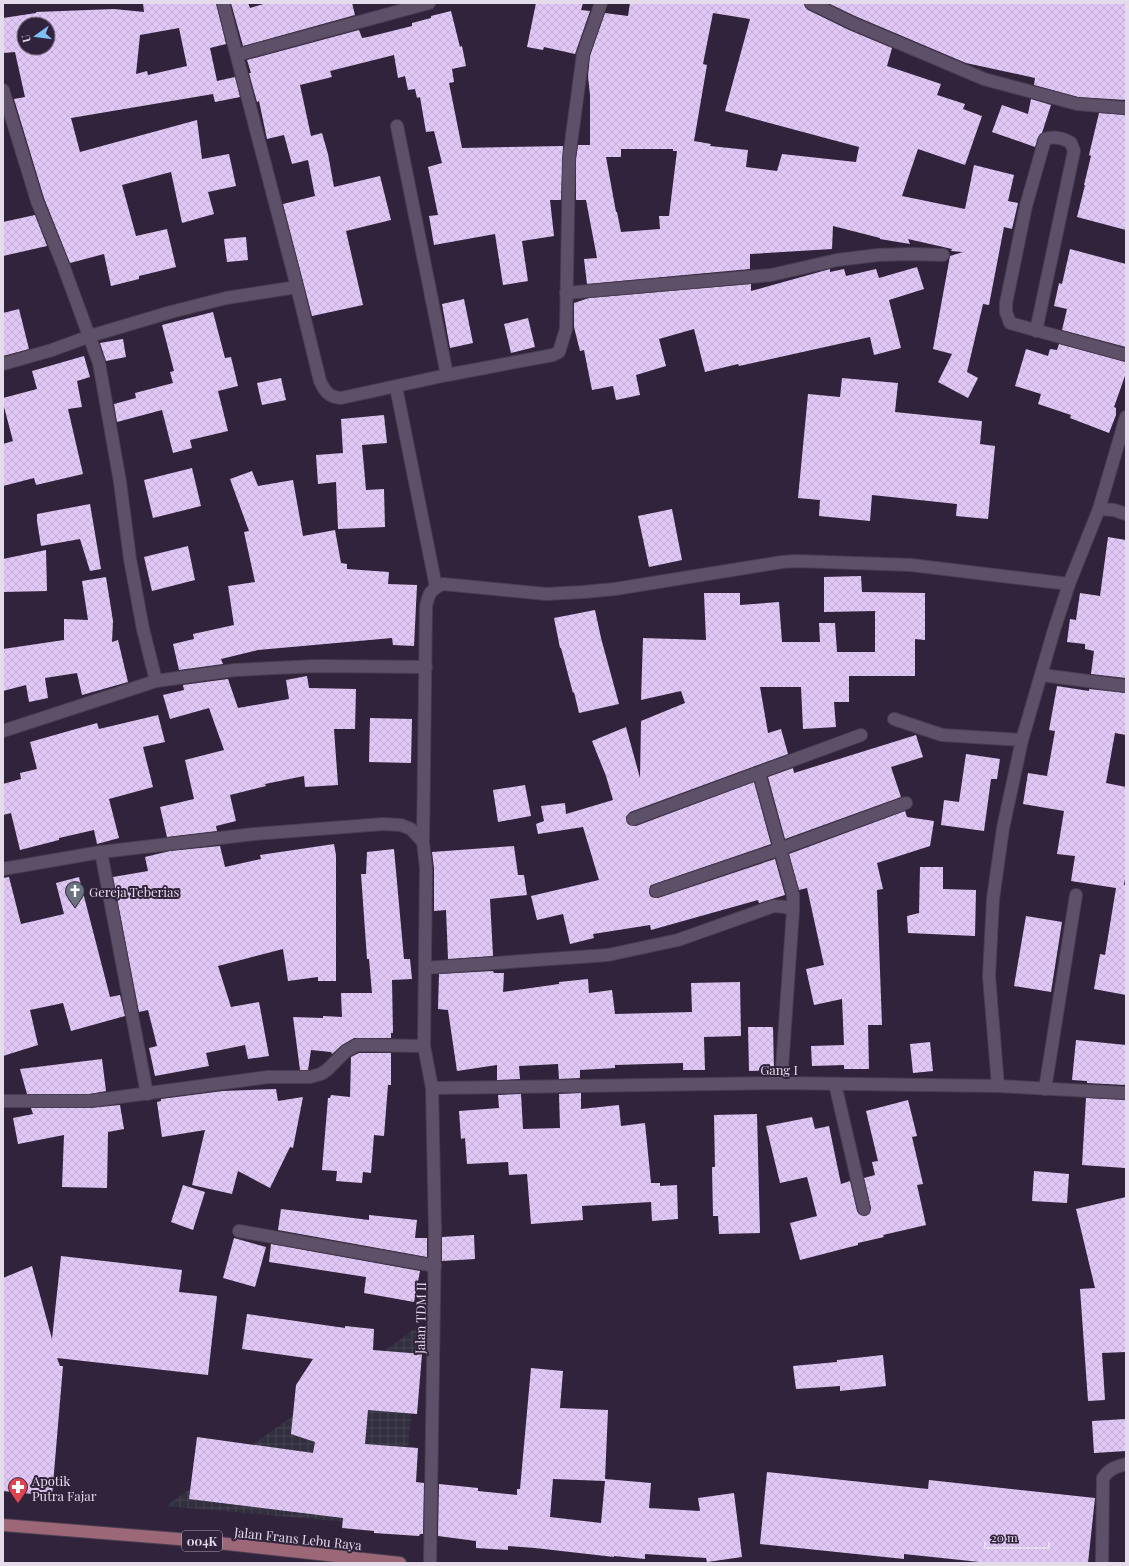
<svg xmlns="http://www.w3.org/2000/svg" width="1129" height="1566" viewBox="0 0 1129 1566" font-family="'Playfair Display',serif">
	<defs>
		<pattern id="industrial-grid" width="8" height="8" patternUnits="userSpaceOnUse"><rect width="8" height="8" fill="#322f3f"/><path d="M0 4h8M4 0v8" fill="none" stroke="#464352"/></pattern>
		<pattern id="building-cross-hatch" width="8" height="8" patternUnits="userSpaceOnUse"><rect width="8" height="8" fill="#e0c7f5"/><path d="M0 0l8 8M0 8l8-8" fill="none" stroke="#c1acd2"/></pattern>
	</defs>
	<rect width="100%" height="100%" fill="#31233b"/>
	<polygon fill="url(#industrial-grid)" points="419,1326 401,1527 166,1506"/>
	<g fill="url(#building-cross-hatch)" fill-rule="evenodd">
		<path d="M143,3H216L226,44L210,48L217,81L235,77L240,97L215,102L213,94L71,118L80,152L197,120L202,159L229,154L236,186L208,192L214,214L182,223L171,172L122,185L136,236L167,229L176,267L139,276V279L111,286L104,254L70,263L44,198L14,99L25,97L15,52L3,53V18L36,13V12L114,9L144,12ZM24,24H48V48H24ZM179,28L187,66L148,75L147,71L136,74L140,35Z"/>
		<polygon points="231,3 248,3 250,8 267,3 352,3 355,15 243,46"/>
		<polygon points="536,3 583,3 581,10 590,11 575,54 544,47 543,50 527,47"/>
		<path d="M630,3H804L805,7L808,10L849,30L892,48L887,66L941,84L937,95L965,104L963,109L982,116L965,165L918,149L902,196L965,209L974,165L1014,175L1008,201L1018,203L1012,229L1004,227L989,305L983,304L967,372L978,378L968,398L938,382L952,354L933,349L950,256L963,252L951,251L952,249L908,239L910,244L880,239V238L833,226L832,249L750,254V269L587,284L584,259L597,258L586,200H576V159L578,145H590V95L588,76L590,56L605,13L628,16ZM713,13L750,19L725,111L859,147L856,162L782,154L777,171L746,167L748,150L710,146L711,144L694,141L707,65L703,64ZM621,149H673V151H677L669,216H659L660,229L621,232L617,212H616L606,157H621Z"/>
		<polygon points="828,3 1126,3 1126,100 1078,97 1034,85 1035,78 966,63 855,16"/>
		<polygon points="451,11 460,47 462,46 466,66 452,69 454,82 449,83 462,148 563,146 561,200 550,200 554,236 522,241 528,281 503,285 495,234 434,245 429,216 438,215 428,167 442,163 434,131 426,132 420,97 417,98 415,89 408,90 405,76 398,78 394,55 330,71 332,77 300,85 311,136 322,133 328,154 334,187 380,176 391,220 346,231 363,305 312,316 283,204 315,196 308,160 292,164 284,135 267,139 259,101 257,102 249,73 251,73 247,60 359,30 362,38 368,37 412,26 412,23 431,18 431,16"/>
		<polygon points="1031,99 1051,105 1042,133 1038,137 1035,147 992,132 1002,105 1028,114"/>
		<polygon points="1099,113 1126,115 1126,230 1077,217 1085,185 1084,185 1091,156 1089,155"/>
		<polygon points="35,215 47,246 3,256 3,222"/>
		<polygon points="246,237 248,260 227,262 224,239"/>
		<polygon points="1070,249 1126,264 1126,347 1062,330 1067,309 1054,306 1059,283 1062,284"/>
		<polygon points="917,267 924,289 889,300 901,348 874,355 870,337 739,366 738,364 705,372 694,329 659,339 666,366 636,375 640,395 616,400 613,386 592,390 584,350 580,351 574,327 574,303 589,298 751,284 751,291 830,269 830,272 844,269 846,276 876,269 879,278"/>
		<polygon points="464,299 473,343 450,348 442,304"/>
		<polygon points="19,309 29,349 3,356 3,313"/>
		<polygon points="213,312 225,358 231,357 238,386 218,391 228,431 190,440 192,448 173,453 162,410 117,422 114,404 136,398 135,393 173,383 170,372 174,371 162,325"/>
		<polygon points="528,318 535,347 511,353 504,324"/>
		<polygon points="123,339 126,357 106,361 100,343"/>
		<polygon points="1059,344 1126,362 1126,373 1114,407 1116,408 1116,415 1109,433 1070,418 1071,415 1038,404 1041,394 1015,386 1026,349 1048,356 1050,349 1057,350"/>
		<polygon points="84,356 90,377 77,381 82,407 68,409 83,474 36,485 34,478 3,486 3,444 13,441 3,403 3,398 37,389 32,371"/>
		<polygon points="281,378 286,400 262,405 257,383"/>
		<polygon points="842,378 898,383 895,412 982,421 980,444 995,446 988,519 956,516 957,504 872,495 870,521 819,516 820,500 798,498 808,394 840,397"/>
		<polygon points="384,415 387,443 362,445 366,490 384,489 385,527 338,529 336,482 318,484 316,455 343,453 341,419"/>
		<polygon points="192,468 201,506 153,518 144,480"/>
		<polygon points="252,471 258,486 293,480 303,536 335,530 341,563 347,564 347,569 389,572 388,584 417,585 414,646 393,645 392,638 258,650 221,659 223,664 179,670 173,644 194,639 193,634 234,625 228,586 255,582 244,532 249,531 230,479"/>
		<polygon points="90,504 101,569 90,571 80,539 41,546 37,521 37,514"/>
		<polygon points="672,509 682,560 649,567 638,516"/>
		<polygon points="1108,537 1126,540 1126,678 1091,674 1094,651 1085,649 1085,644 1067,642 1070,619 1076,620 1080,593 1100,596"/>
		<polygon points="188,546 195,580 152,591 144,557"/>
		<polygon points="46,550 47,591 3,592 3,559"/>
		<polygon points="861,576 862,592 925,593 925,640 915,639 915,676 849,676 849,702 834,702 836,727 803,729 801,687 760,687 768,733 781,729 788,754 630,812 626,817 628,824 636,826 754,782 771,844 654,884 650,886 649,893 651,897 658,898 775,859 785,895 759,903 758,900 651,930 650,925 593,934 594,938 570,944 563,914 537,920 531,896 599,880 583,827 538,834 536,824 544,821 541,806 565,803 566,814 613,800 606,776 592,741 626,727 640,778 641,721 685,703 681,691 641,700 643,638 706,640 704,593 740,593 740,605 779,602 782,642 820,642 819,623 835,623 837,652 875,652 875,611 824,612 824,577"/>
		<polygon points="106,577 113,621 112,642 118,640 128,682 82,695 77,673 45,678 48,698 29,702 26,685 3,691 3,649 64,640 64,619 88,620 82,581"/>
		<polygon points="595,610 601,638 619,704 579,713 574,692 573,693 561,648 560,648 554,618"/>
		<polygon points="307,676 309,688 356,689 355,729 334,729 338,785 305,787 304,776 265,784 266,786 230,795 236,821 216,826 217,831 167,837 160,807 194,799 185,760 224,750 209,708 170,719 163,695 184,690 183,685 228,679 238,708 289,699 286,680"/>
		<polygon points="1057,686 1089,691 1089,689 1126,693 1126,735 1115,733 1106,783 1126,787 1126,872 1124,885 1126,885 1126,995 1094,989 1100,954 1105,955 1116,888 1071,881 1075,856 1057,854 1064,811 1023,804 1028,773 1047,776 1055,731 1049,730"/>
		<polygon points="158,715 165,742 143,747 153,787 109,799 119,838 97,844 94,830 59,838 59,840 20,850 11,813 3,815 3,784 21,779 20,773 37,769 30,742 97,723 99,729"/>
		<polygon points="370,718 412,719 411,763 369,762"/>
		<polygon points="916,735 923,757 891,767 901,797 785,839 768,777 793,768 794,773"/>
		<polygon points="966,754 1000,759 997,779 991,779 984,831 941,825 944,800 959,802"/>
		<polygon points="525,785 531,816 498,822 493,790"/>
		<polygon points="905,811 907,817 934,821 930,846 877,863 883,889 877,890 882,1025 868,1025 869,1069 844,1069 844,1065 812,1066 811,1046 844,1045 842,999 814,1005 806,969 824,965 807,888 799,890 789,854"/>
		<polygon points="334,844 336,855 336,981 318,981 318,977 288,981 283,949 218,966 231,1007 259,1002 269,1056 248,1059 245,1045 206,1053 209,1066 155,1076 149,1048 157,1046 148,1010 139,1012 113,877 148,871 145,857 170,851 220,846 225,867 261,859 260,855"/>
		<polygon points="514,846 518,875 524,875 527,895 490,899 493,956 448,959 446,910 434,911 434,868 432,852"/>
		<polygon points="394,849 404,959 410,959 412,979 392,980 393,1033 391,1033 391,1038 354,1038 342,1045 332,1054 331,1052 311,1050 308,1070 300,1070 293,1017 323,1018 323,1016 342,1017 341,993 372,993 369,959 367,959 361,874 366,874 367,852"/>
		<polygon points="920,867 943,867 943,889 976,890 975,936 908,933 907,916 919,913"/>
		<polygon points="9,877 21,924 64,914 56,883 79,877 110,997 120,995 125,1016 71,1031 63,1003 30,1010 38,1045 3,1056 3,878"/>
		<polygon points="1026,916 1062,922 1051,992 1014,986"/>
		<polygon points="493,971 494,973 504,973 503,992 559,984 559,982 588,979 589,993 612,990 615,1014 692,1012 691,983 740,982 741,1036 704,1037 705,1070 683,1070 683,1063 615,1065 615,1068 580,1070 580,1078 559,1079 558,1064 519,1066 520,1079 497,1080 497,1065 457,1071 448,1010 438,1009 439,974"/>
		<polygon points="748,1027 773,1027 774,1070 749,1071"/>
		<polygon points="1076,1040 1126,1045 1126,1085 1087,1083 1087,1081 1072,1080"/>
		<polygon points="930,1042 933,1071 913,1073 910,1044"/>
		<polygon points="359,1053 391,1053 391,1085 388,1085 384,1136 374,1135 371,1173 363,1172 362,1183 336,1181 337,1171 322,1170 328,1098 330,1098 331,1095 350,1097 351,1057"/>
		<polygon points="102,1059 106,1091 90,1094 27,1094 20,1069"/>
		<polygon points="276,1089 278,1101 303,1097 293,1148 290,1147 270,1188 238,1171 232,1194 192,1185 205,1130 162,1137 157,1102 161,1101 161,1099 223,1091"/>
		<polygon points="581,1093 581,1109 619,1105 621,1126 645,1123 651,1183 660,1183 660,1186 677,1185 678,1219 652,1221 651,1202 582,1206 583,1220 531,1224 527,1174 509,1175 508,1162 467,1164 465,1138 461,1139 459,1111 499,1108 498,1095 521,1094 523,1129 560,1128 559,1094"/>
		<polygon points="1086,1098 1126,1100 1125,1168 1082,1165"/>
		<polygon points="908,1100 917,1136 912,1137 923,1184 917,1185 926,1225 883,1235 884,1237 858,1243 858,1245 800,1260 790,1223 817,1216 807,1177 780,1183 766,1126 812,1117 815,1129 829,1126 841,1184 850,1181 857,1211 859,1214 865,1216 869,1214 871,1208 864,1178 875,1175 872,1162 878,1161 866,1111"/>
		<polygon points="120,1105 124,1129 108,1132 107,1188 62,1187 64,1135 18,1144 13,1118 33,1114 31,1108 90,1108"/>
		<polygon points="757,1114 760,1233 719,1234 718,1216 713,1216 712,1167 715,1167 714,1115"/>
		<polygon points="1034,1171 1069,1174 1067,1203 1032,1201"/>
		<polygon points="183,1185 205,1192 193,1230 171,1222"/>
		<polygon points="1126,1197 1126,1352 1102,1353 1105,1400 1088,1401 1080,1289 1095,1288 1076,1209"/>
		<polygon points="281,1209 369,1220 369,1215 417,1220 415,1238 427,1238 427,1257 278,1230"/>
		<polygon points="474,1235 475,1259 442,1261 442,1237"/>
		<polygon points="234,1238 266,1247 255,1287 223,1278"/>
		<polygon points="271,1244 420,1271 414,1302 364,1293 366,1277 269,1262"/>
		<polygon points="61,1256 182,1270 179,1292 217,1296 208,1375 57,1358 60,1366 63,1366 52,1496 3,1491 3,1278 32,1266 52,1339"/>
		<polygon points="247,1314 345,1328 345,1326 374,1329 373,1350 422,1354 417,1414 368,1410 365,1444 418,1448 416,1482 424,1483 423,1534 420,1534 419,1536 374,1533 374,1531 342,1528 343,1518 189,1499 197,1437 313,1453 315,1442 291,1434 296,1385 313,1359 242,1349"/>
		<polygon points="883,1355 886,1386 840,1391 840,1386 796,1389 793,1366 837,1362 837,1360"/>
		<path d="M531,1368L563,1371L560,1408L608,1410L605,1479L651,1483L649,1508L700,1511L698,1498L734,1493L742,1557L707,1562L706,1558L645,1554V1559L614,1556V1557L535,1548L508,1546V1550L476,1548V1541L438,1536L439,1484L478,1488V1491L517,1495V1489H520ZM553,1479L605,1481L601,1523L550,1517Z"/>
		<polygon points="1126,1419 1126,1451 1094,1453 1092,1421"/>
		<polygon points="767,1472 928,1489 929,1480 1095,1498 1088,1563 989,1563 904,1554 904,1559 760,1544"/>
	</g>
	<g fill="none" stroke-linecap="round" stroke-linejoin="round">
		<g stroke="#4a3e52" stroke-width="14">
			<g id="minor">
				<path d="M223,3L297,287L320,381C325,392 329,397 341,398L447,375L553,355L559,352L566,329L569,158L583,54L601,3"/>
				<polyline points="811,3 852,23 984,79 1077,104 1126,108"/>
				<polyline points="237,55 429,3"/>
				<polyline points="3,90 37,201 63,265 99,363 120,482 130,559 143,629 156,681"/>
				<polyline points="397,126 447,375"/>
				<polyline points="566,293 771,275 837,260 878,255 912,254 943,255"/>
				<path d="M1036,331L1074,151L1071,143C1063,138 1054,136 1045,139L1026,206L1006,303V312L1010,323L1126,355"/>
				<polyline points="3,364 52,350 90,336 171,312 226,298 297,287"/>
				<polyline points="396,387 436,587"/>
				<polyline points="1099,509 1114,510 1126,514"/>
				<polyline points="1042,675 1126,686"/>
				<polyline points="894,719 942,735 1022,740"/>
				<polyline points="3,731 156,681 235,670 317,666 426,667"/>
				<polyline points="759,773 793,895 793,910"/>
				<polyline points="633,819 861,735"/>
				<path d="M423,842L426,606C429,593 430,590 443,584L546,594L583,592L615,589L782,562L797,561L911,565L1069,584"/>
				<polyline points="101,852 147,1094"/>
				<polyline points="3,869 101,852 254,834 383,824 401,825 411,829 423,842 426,868 424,1046 432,1088 435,1231 430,1563"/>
				<polyline points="656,891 780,849 906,803"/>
				<polyline points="425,968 608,955 678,940 774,906 785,907 793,910 781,1083"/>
				<polyline points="835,1084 864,1209"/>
				<polyline points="998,1086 989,976 993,899 1003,828 1022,740 1054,630 1069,584 1099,509 1126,417"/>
				<polyline points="432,1088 781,1083 998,1086 1126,1093"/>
				<polyline points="1045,1089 1076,895"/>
				<polyline points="3,1101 90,1101 268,1077 310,1077 321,1074 327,1070 346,1051 357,1045 424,1046"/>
				<polyline points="239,1231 435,1266"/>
				<path d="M1102,1563L1103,1478C1109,1469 1115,1467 1126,1464"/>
			</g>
		</g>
		<g stroke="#4a3e52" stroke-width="14">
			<polyline id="major" points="3,1525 191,1540 400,1563"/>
		</g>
		<use href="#minor" stroke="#5f506a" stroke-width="12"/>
		<use href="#major" stroke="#9c6777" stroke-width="12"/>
	</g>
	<defs>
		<g id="church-pin" transform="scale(1)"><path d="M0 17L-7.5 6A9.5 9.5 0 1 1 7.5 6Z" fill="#6b7280" stroke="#31233b"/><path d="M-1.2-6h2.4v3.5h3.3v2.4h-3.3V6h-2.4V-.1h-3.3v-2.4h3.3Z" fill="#fff"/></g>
		<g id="pharmacy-pin" transform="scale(1)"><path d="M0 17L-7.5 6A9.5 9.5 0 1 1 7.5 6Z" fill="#e0444e" stroke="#31233b"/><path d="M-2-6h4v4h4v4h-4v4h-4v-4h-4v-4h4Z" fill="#fff"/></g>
	</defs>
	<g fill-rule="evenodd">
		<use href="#church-pin" x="75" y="891"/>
		<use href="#pharmacy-pin" x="18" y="1487"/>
	</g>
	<g text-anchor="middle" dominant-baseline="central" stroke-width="4" stroke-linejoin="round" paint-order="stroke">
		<rect fill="#31233b" stroke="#aea4b6" stroke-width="1" x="182" y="1531" width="40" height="20" rx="3"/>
		<g font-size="12" font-weight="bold" fill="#e4dbeb">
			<text x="202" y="1541">004K</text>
		</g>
		<g font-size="13" fill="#e4dbeb" stroke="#31233b" text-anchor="start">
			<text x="89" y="891">Gereja Teberias</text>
			<text x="32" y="1480">Apotik<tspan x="32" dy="15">Putra Fajar</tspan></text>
		</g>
		<g font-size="13" fill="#e4dbeb" stroke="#31233b">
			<text x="779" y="1069">Gang I</text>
			<text transform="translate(420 1318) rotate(-89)">Jalan TDM II</text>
			<text transform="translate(298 1538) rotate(6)">Jalan Frans Lebu Raya</text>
		</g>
	</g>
	<rect width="1129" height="1566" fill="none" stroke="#e4dbeb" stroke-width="8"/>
	<g transform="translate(36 36) rotate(256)"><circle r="19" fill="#31233b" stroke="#796d81"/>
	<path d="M0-3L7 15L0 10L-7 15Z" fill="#7ebef9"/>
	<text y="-6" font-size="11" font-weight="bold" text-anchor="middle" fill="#e4dbeb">U</text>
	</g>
	<path d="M985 1542v6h64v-6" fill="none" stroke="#e4dbeb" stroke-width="2"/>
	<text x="991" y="1542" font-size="12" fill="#e4dbeb" stroke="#31233b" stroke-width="3" paint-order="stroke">20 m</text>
</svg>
